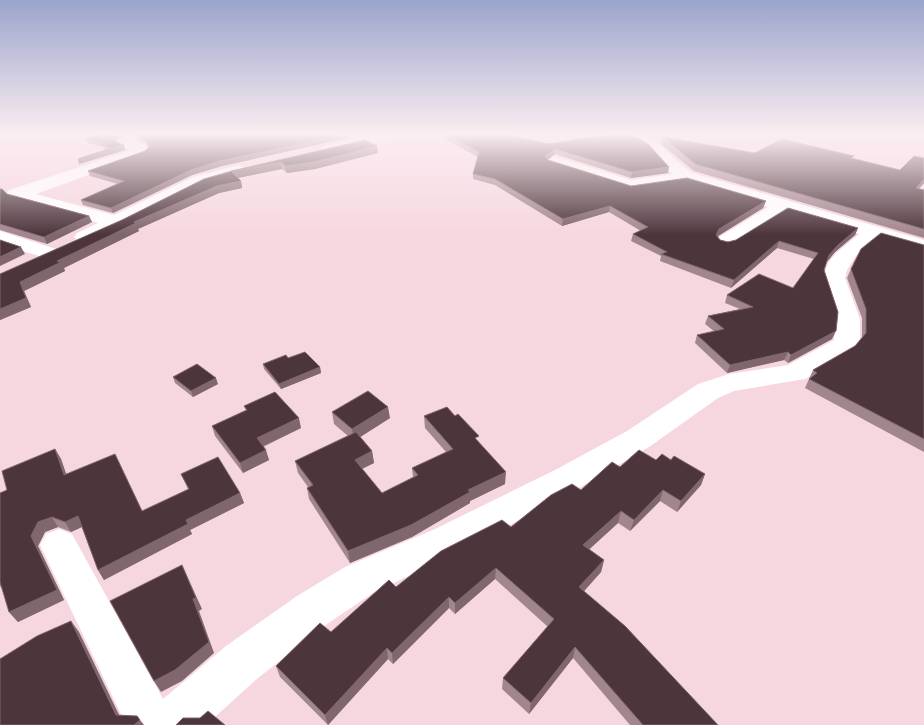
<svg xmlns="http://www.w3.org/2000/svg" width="924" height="725" viewBox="0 0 924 725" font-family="Commissioner,sans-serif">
	<rect width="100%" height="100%" fill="#f6d7e0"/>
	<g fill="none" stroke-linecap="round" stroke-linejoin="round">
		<g fill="#fff" fill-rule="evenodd">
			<polygon points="127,133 144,133 134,141 145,145 149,151 146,154 36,194 114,215 193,177 239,165 247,170 245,173 205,185 91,241 84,243 77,241 74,237 77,233 98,223 11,199 6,194 9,190 131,150 118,145 116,142"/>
			<polygon points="378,133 406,133 404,136 330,154 322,149 325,146"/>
			<path d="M622,133C663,133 662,154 693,173L924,240V253L877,239L856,256L847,270L845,278L860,319V341L850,354L805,379L734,391L718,398L649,447L579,488L461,551L373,593L327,624L258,678L206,725H126L40,545L46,534L59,529L72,534L163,699L226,646L297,596L345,567L435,529L555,470L627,431L698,384L729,374L788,365L834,340L836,319L823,278L828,263L836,253L859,234L785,212L733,245L726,247L719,245L716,241L719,237L768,207L686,182L630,190L548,164L546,161L554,156L631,180L672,174L648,148Z"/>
			<polygon points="0,231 56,249 60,253 56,257 49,259 0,244"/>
		</g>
	</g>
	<g fill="#a2868e">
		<polygon points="124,133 115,141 125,150 79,164 105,150 103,147 88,143 86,139"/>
		<polygon points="434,133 498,133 668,173 631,178 555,154 548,160 631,186 766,201 763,208 718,236 720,240 728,242 858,228 855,235 835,252 827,261 824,270 832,339 788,363 784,360 727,373 695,343 697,335 715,332 705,324 708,316 740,309 725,303 727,295 793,288 814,259 777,248 731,288 660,261 661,256 631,241 633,234 641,231 609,212 562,226 495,185 473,179 473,174 478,157"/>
		<polygon points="346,134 347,138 222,166 192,175 113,213 83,205 81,200 118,184 90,176 88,171 145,151 149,147 147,144 138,140 136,136"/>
		<polygon points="663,137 755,153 853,159 924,183 918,189 924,190 924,238 694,171 661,144"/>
		<polygon points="365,140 378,153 315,169 287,173 282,169 237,178 241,181 242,188 219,193 138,229 139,231 64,268 65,271 24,291 31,307 0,320 0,274 122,220 204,179"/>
		<polygon points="0,189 7,194 89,216 92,222 47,244 0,230"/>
		<polygon points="924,245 924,452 805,388 813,370 855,346 862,339 862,318 847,278 851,269"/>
		<polygon points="288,358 320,367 321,373 281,389 264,369 263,364"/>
		<polygon points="173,377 218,384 193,397 175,383"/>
		<polygon points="244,406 301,428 263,447 269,460 243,473 215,436 212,426 246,410"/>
		<polygon points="332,412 390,418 360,437 372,451 374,463 362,469 382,493 413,477 412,468 446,452 425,428 424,416 478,442 505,484 470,501 470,503 412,537 350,563 309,499 307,488 308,487 298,473 295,461 348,436 334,424"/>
		<polygon points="55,449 61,459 66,474 142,511 188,489 181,474 240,493 244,503 190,530 192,534 104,580 98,570 82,527 71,532 58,527 45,532 38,546 64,600 18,622 9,612 3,589 0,586 0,493 7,490"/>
		<polygon points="656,460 671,460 705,474 701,485 677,512 660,501 630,531 618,523 589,549 604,560 601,572 584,591 718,725 630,725 573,658 529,714 502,689 503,678 548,627 495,579 455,614 449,608 393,664 388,659 328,725 280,677 276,666 331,632 396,587 581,490 620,467"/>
	</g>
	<g fill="#80666d">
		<polygon points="117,133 124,133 114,142 113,137"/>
		<polygon points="346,134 347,138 222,166 192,175 113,213 111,208 191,170 220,161"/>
		<polygon points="124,145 125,150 79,164 78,159"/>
		<polygon points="377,146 378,153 315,169 287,173 285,166"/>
		<polygon points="555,149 555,154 544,162 545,156"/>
		<polygon points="281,162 282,169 233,179 231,171"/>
		<polygon points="669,167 668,173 631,178 632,172"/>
		<polygon points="924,179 924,183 912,196 916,188"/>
		<polygon points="241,181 242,188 219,193 138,229 139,231 64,268 65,271 24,291 31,307 0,320 0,309 20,282 57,261 134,222 217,186"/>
		<polygon points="766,201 763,208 718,236 714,242 719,229"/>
		<polygon points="610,206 609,212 562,226 563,219"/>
		<polygon points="89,216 92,222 47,244 44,237"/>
		<polygon points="858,228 855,235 835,252 827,262 829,255 838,245"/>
		<polygon points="779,241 777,248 731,288 734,280"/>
		<polygon points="21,247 25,254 0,266 0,257"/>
		<polygon points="836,331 832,339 788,363 791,355"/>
		<polygon points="788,352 784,360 727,373 730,365"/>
		<polygon points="320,367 321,373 281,389 279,384"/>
		<polygon points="216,378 218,384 193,397 191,391"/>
		<polygon points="388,407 390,418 354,441 352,429"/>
		<polygon points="299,418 301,428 259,448 257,438"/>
		<polygon points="55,449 61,459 70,485 64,475"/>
		<polygon points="266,450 269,460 243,473 240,463"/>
		<polygon points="372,451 374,463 357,471 355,460"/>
		<polygon points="506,472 505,484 470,501 470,503 412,537 350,563 348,551 468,490"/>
		<polygon points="705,474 701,485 677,512 681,501"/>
		<polygon points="663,490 660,501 630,531 634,520"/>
		<polygon points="240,493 244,503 190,530 192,534 104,580 98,570 186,520"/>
		<polygon points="621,511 618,523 581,557 583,545"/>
		<polygon points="78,516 84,526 71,532 65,522"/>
		<polygon points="52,517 58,527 45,532 38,546 64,600 18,622 9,612 31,536 38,522"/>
		<polygon points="604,560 601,572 577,599 579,587"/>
		<polygon points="182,565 202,609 199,611 214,653 182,681 161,692 154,681 193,599"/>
		<polygon points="496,568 495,579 455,614 455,603"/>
		<polygon points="449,597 449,608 393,664 392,653"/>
		<polygon points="71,621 79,632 124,725 116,715"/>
		<polygon points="575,647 573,658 529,714 531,703"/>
		<polygon points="387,648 388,659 328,725 325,715"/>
		<polygon points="137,716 144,725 134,725"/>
	</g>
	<g fill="#4d353c" stroke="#80666d">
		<polygon points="103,133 117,133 113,137 116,142 124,145 78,159 112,148 102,145 107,144 86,139"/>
		<polygon points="139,133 346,133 346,134 220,161 191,170 111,208 81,200 124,181 88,171 145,151 149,147 145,139 136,136"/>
		<polygon points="444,133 498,133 549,144 617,133 629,133 648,144 669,167 632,172 555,149 545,156 548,160 631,186 687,178 766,201 719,229 716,235 720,240 728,242 736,240 788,208 858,228 838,245 829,255 824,270 838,312 836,331 791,355 788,352 730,365 697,335 724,329 708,316 753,307 727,295 759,274 793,288 818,253 779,241 734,280 661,254 667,252 633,234 648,227 610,206 563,219 495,179 473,174 479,152"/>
		<polygon points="663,137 755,153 782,139 854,156 851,158 900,170 914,156 924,158 924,179 916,188 924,190 924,229 695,164"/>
		<polygon points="365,140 377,146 314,162 285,166 281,162 231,171 241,181 217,186 134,222 136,223 57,261 61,262 20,282 26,298 0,309 0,274 122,220 204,179 232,171"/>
		<polygon points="0,189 2,189 7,194 89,216 44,237 0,224"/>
		<polygon points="881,233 924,245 924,439 809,379 817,373 813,370 855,346 866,333 866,309 851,269 861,249"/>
		<polygon points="0,240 21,247 0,257"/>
		<polygon points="305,352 320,367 279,384 263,364 286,355 288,358"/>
		<polygon points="197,364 216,378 191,391 173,377"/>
		<polygon points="368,391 388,407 352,429 332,412"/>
		<polygon points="275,392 299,418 257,438 266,450 240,463 212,426 247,410 244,406"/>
		<polygon points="447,407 455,416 458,414 479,436 475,438 506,472 468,490 470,492 411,525 348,551 307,488 313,485 295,461 356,432 372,451 355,460 382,493 418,475 412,468 453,449 424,416"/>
		<polygon points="55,449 64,475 115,454 142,511 189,489 181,474 218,457 240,493 186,520 188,524 98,570 78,516 65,522 52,517 38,522 31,536 57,590 9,612 0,582 0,493 7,490 2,471"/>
		<polygon points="639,450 656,460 662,454 671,460 674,456 705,474 681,501 663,490 634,520 621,511 583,545 604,560 579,587 625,626 718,725 643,725 575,647 531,703 503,678 554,619 496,568 455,603 449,597 392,653 387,648 325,715 276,666 320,623 331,632 389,580 396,587 441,551 502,520 511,527 551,495 572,484 581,490 612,462 620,467"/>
		<polygon points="182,565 196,598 193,599 209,642 175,670 154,681 110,601"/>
		<polygon points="71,621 116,715 137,716 140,720 134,725 0,725 0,659 37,636"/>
		<polygon points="208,711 225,725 176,725 183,718 200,718"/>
	</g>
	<linearGradient id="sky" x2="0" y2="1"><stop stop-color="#9ba4cb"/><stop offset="0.57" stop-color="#fbedf1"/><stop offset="1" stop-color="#fbedf1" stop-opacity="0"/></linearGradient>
	<rect width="924" height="235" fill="url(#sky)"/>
</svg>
